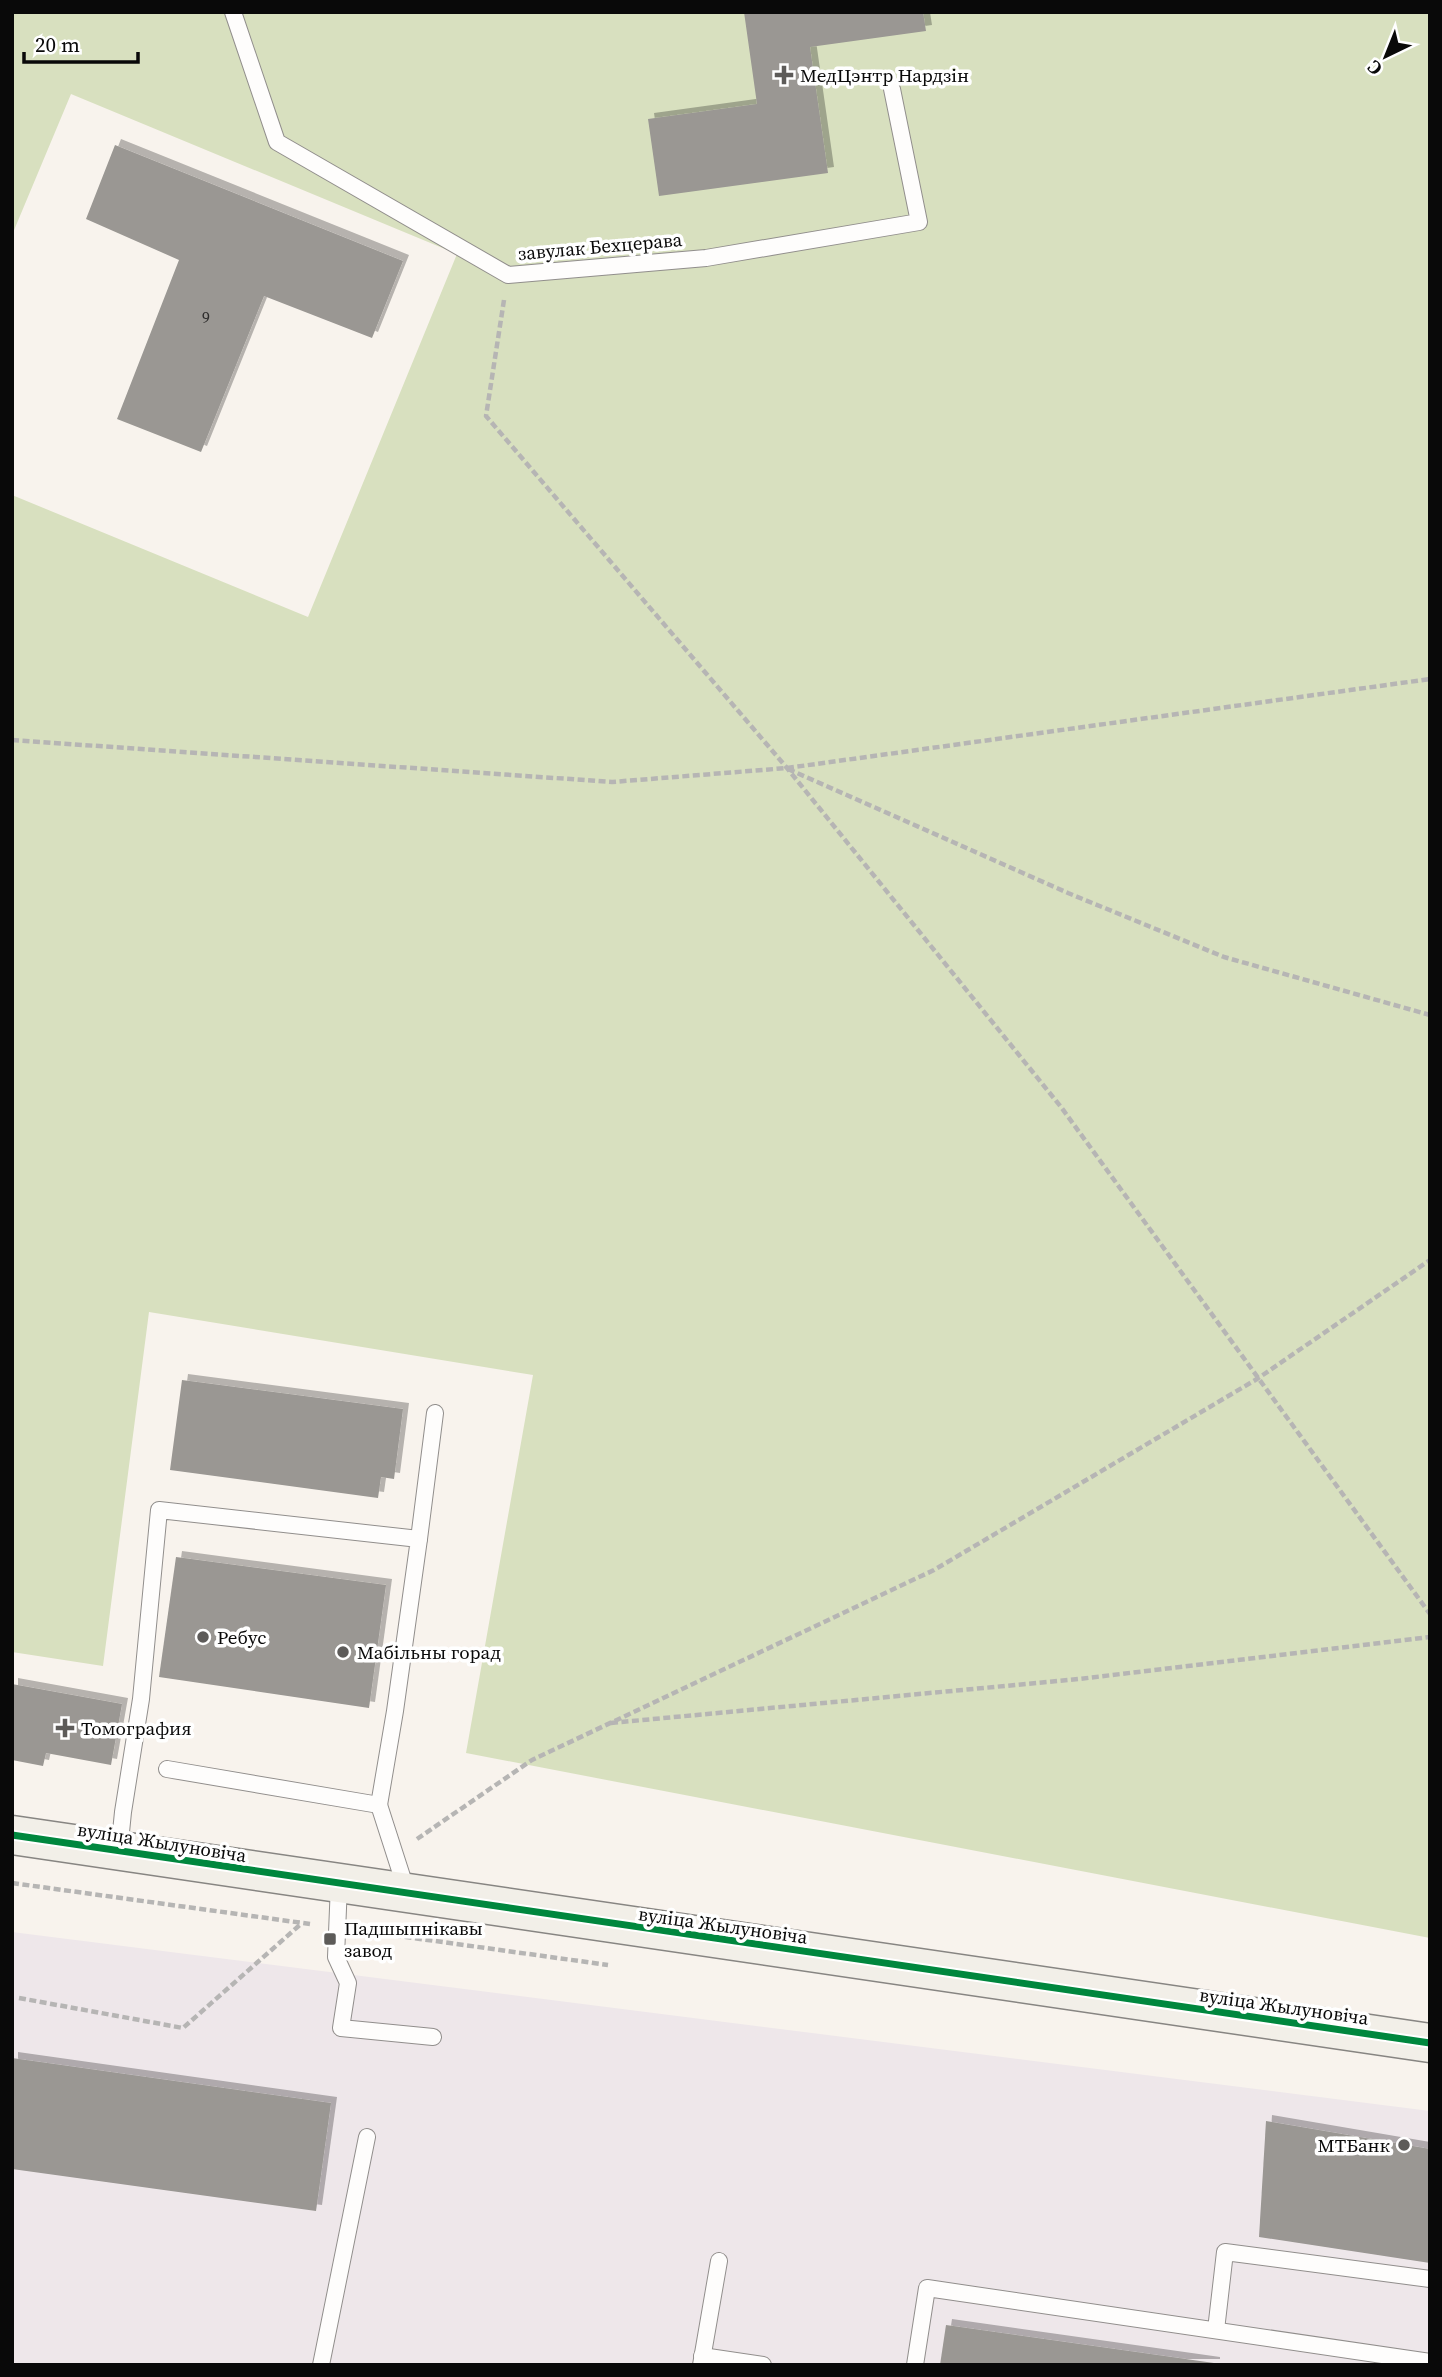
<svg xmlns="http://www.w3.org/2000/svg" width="1442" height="2377" viewBox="0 0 1442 2377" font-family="'Source Serif 4',serif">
	<defs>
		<filter id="shadow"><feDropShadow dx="6" dy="-6" stdDeviation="0" flood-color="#0004"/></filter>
	</defs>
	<rect width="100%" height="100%" fill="#f8f3ed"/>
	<polygon fill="#eee7ea" points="12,1932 1430,2111 1430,2365 12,2365"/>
	<polygon fill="#d8e0bf" points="12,12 1430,12 1430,1938 466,1753 533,1375 149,1312 103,1666 12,1652 12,495 308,617 457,254 71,94 12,235"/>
	<g fill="#9a9793" filter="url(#shadow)">
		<polygon points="744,12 923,12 926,31 810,47 828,173 659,196 648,119 757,104"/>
		<polygon points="115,145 403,261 372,338 264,296 201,452 117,419 179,260 86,219"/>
		<polygon points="182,1380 403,1409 394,1479 381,1477 378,1498 170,1470"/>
		<polygon points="176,1557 386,1585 369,1708 159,1677"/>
		<polygon points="12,1684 122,1704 111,1765 46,1753 43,1766 12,1760"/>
		<polygon points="12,2058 331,2103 316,2211 12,2169"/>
		<polygon points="1266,2121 1430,2149 1430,2263 1259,2237"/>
		<polygon points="946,2325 1214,2363 1214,2365 940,2365"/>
	</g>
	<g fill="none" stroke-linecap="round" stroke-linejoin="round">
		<g stroke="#918e8c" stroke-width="18">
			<g id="lane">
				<polyline points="233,12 277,142 508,275 706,258 919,222 892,89"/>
				<polyline points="419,1539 435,1413"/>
				<polyline points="379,1805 407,1892"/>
				<polyline points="119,1852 123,1812 141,1699 159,1510 419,1539 395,1711 379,1805 167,1769"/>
				<polyline points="339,1884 336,1957 348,1983 341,2028 433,2037"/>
				<polyline points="1216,2330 1225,2252 1430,2279"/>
				<polyline points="702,2356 763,2365"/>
				<polyline points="321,2365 367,2137"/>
				<polyline points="701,2365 719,2261"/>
				<polyline points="915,2365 927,2288 1430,2362"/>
			</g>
		</g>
		<g stroke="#878582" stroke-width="41">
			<polyline id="secondary" points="12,1835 1430,2043"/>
		</g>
		<g stroke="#b6b5b4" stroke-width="4.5" stroke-dasharray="7 3.5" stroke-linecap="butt">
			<polyline points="504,300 486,416 787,768 1061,1107 1430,1614"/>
			<polyline points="12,740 612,782 787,768 1430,679"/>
			<polyline points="788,769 1068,893 1224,957 1430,1015"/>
			<polyline points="611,1723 1079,1679 1430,1637"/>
			<polyline points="417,1839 532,1760 934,1570 1257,1379 1430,1260"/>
			<polyline points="12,1883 310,1924"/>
			<polyline points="363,1931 608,1965"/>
			<polyline points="19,1998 183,2028 302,1923"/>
		</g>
		<use href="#lane" stroke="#fefdfc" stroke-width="16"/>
		<use href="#secondary" stroke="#f2efe8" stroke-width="38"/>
		<g stroke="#fff" stroke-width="11">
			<polyline id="cycleway" points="12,1835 1430,2043"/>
		</g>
		<use href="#cycleway" stroke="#00873e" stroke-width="7"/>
	</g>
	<g fill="#5d5b59" stroke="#fff" stroke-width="2.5">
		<path d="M780.5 64.5h7v7h7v7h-7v7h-7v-7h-7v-7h7z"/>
		<circle cx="203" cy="1637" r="7"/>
		<circle cx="343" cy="1652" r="7"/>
		<path d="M61.5 1717.5h7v7h7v7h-7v7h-7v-7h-7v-7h7z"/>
		<rect x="323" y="1932" width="14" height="14" rx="3.5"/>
		<circle cx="1404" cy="2145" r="7"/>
	</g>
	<g text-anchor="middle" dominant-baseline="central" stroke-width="7" stroke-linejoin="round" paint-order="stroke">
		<g font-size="16" fill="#2d2c2c">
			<text x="206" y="317">9</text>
		</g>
		<g font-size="19" fill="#090909" stroke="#fff" text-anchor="start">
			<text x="800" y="75">МедЦэнтр Нардзін</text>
			<text x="217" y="1637">Ребус</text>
			<text x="357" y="1652">Мабільны горад</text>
			<text x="81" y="1728">Томография</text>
			<text x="344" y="1928">Падшыпнікавы<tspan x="344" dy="22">завод</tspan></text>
			<text x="1390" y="2145" text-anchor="end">МТБанк</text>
		</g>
		<g font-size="19" fill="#090909" stroke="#fff">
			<text transform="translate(600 246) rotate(-5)">завулак Бехцерава</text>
			<text transform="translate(162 1842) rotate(9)">вуліца Жылуновіча</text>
			<text transform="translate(723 1925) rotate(8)">вуліца Жылуновіча</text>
			<text transform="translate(1284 2006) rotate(8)">вуліца Жылуновіча</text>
		</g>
	</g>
	<rect width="1442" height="2377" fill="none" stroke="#090909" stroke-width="28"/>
	<g transform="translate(1386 56) rotate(223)" stroke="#ffffff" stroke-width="5" paint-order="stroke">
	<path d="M0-5L12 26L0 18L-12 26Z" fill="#090909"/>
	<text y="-10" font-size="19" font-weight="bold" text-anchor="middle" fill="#090909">С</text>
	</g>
	<path d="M24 52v10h114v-10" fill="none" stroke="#090909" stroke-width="3.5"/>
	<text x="35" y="52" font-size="21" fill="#090909" stroke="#ffffff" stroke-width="5" paint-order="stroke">20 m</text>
</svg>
